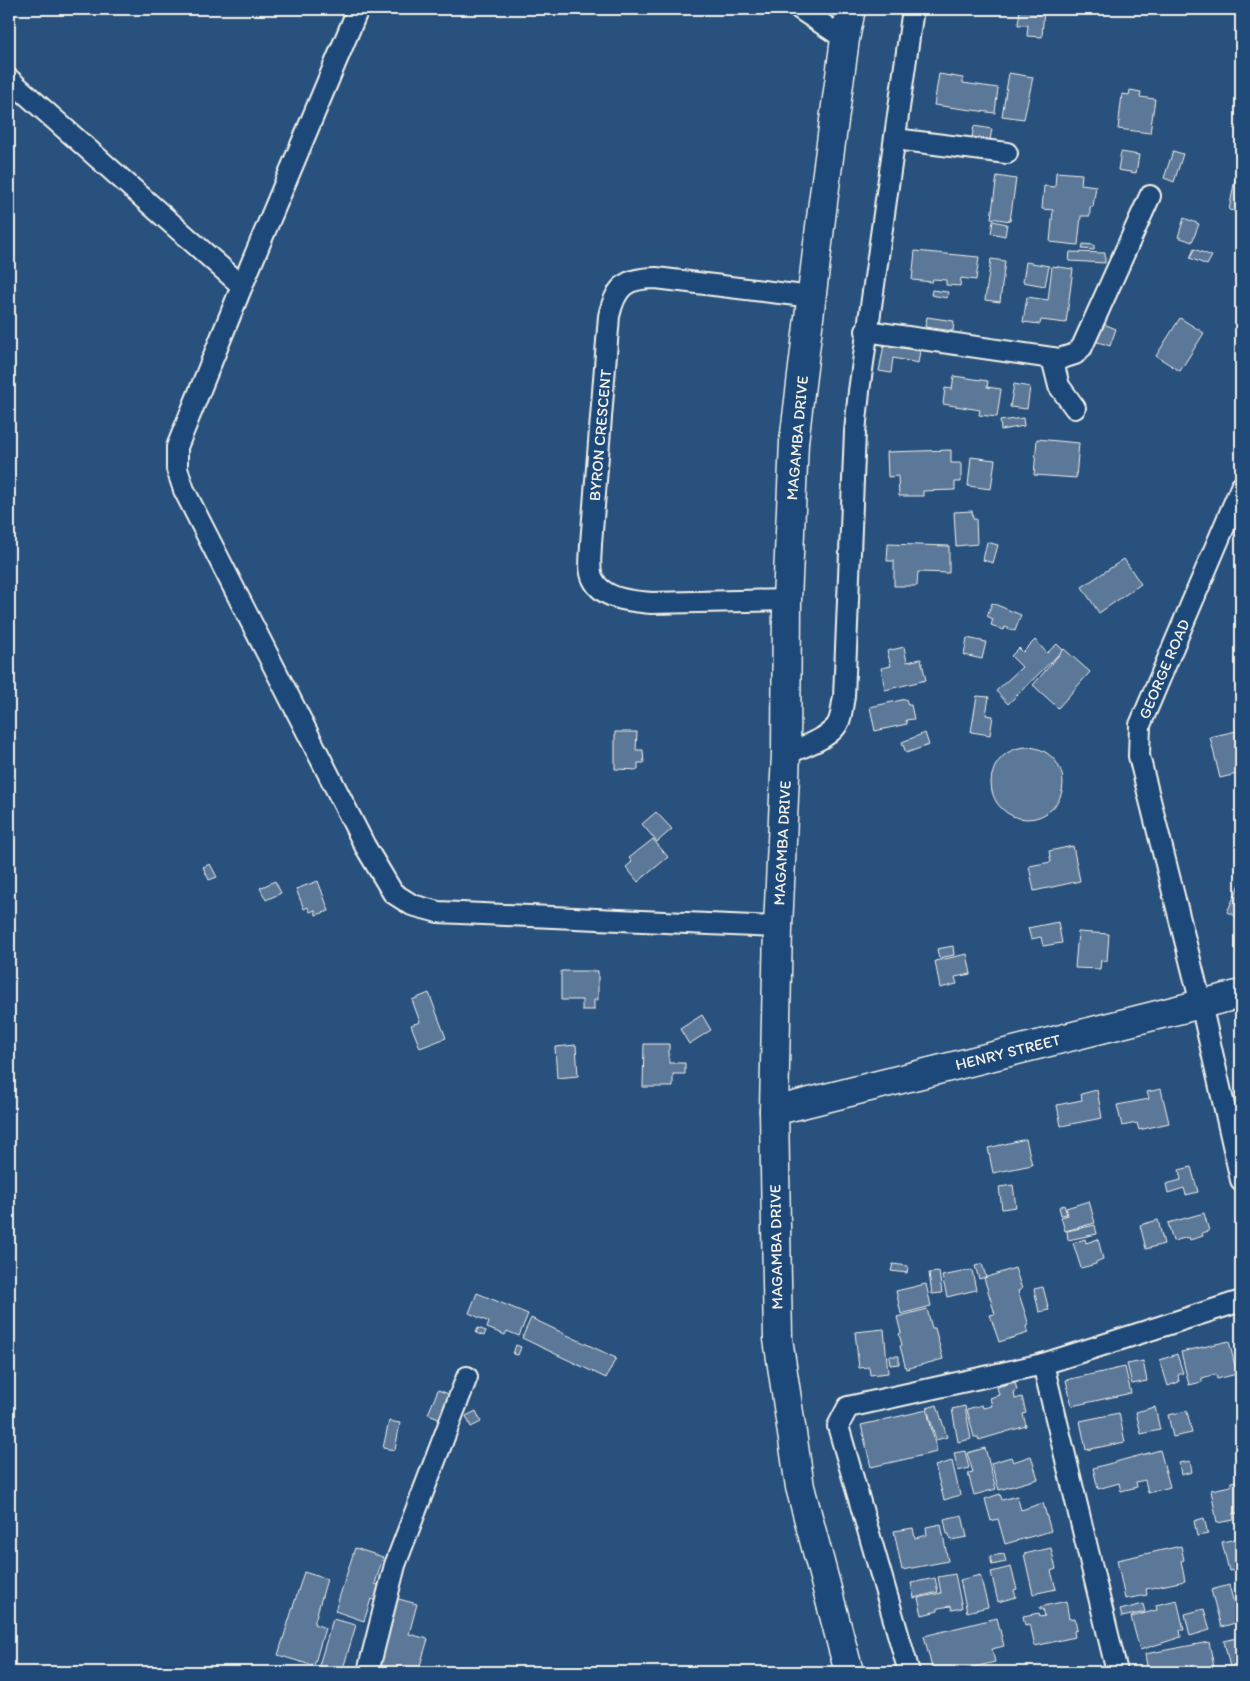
<svg xmlns="http://www.w3.org/2000/svg" width="1250" height="1681" viewBox="0 0 1250 1681" font-family="Itim,sans-serif">
	<rect width="100%" height="100%" fill="#28517e"/>
	<filter id="ink" filterUnits="userSpaceOnUse"><feTurbulence type="fractalNoise" baseFrequency=".02" numOctaves="2"/><feDisplacementMap in="SourceGraphic" scale="10" xChannelSelector="R" yChannelSelector="G"/><feConvolveMatrix kernelMatrix="1 2 1 2 8 2 1 2 1" color-interpolation-filters="sRGB"/></filter>
	<g filter="url(#ink)">
		<g fill="#5b7899" stroke="#f4f1e8">
			<polygon points="1020,9 1044,9 1042,37 1027,36 1028,25 1018,25"/>
			<polygon points="1009,73 1033,77 1024,119 1002,116"/>
			<polygon points="939,74 963,78 963,83 998,88 995,113 934,105"/>
			<polygon points="1130,90 1141,92 1140,97 1155,99 1150,133 1118,129 1122,94 1129,95"/>
			<polygon points="974,126 992,129 990,140 972,137"/>
			<polygon points="1173,151 1183,154 1174,182 1164,178"/>
			<polygon points="1121,152 1139,155 1136,173 1118,170"/>
			<polygon points="1056,172 1082,174 1081,184 1096,186 1093,207 1090,207 1090,216 1081,216 1078,245 1050,242 1053,210 1042,209 1044,186 1055,187"/>
			<polygon points="997,176 1016,179 1010,221 991,218"/>
			<polygon points="1235,179 1241,180 1241,212 1229,210"/>
			<polygon points="1184,218 1199,224 1192,242 1178,237"/>
			<polygon points="993,221 1007,224 1005,236 991,233"/>
			<polygon points="1083,244 1094,245 1094,250 1082,249"/>
			<polygon points="1194,249 1212,256 1207,265 1190,258"/>
			<polygon points="915,251 979,257 976,280 961,278 960,286 946,285 946,280 933,279 932,282 912,280"/>
			<polygon points="1070,252 1105,253 1105,263 1069,261"/>
			<polygon points="991,259 1005,261 1000,302 985,300"/>
			<polygon points="1026,262 1049,266 1045,286 1023,282"/>
			<polygon points="1052,266 1073,269 1066,323 1041,320 1040,324 1023,322 1027,297 1048,300"/>
			<polygon points="932,290 948,292 947,298 931,295"/>
			<polygon points="927,317 954,321 953,331 925,327"/>
			<polygon points="1180,318 1204,333 1180,371 1156,356"/>
			<polygon points="1099,322 1116,329 1110,346 1092,340"/>
			<polygon points="884,345 920,351 918,363 893,358 891,373 879,371"/>
			<polygon points="954,376 988,381 987,387 1001,389 997,417 979,415 980,410 943,404 945,388 952,389"/>
			<polygon points="1014,384 1030,387 1027,409 1010,407"/>
			<polygon points="1023,418 1024,426 1001,430 1000,421"/>
			<polygon points="1037,439 1079,443 1076,478 1034,475"/>
			<polygon points="951,450 951,463 961,463 961,482 955,482 955,490 923,491 923,496 899,496 898,476 888,477 887,452"/>
			<polygon points="971,457 995,460 991,489 968,486"/>
			<polygon points="972,511 973,519 976,519 977,544 956,546 954,512"/>
			<polygon points="987,542 998,545 993,563 983,560"/>
			<polygon points="888,544 949,546 949,573 918,572 917,586 894,586 894,561 887,561"/>
			<polygon points="1124,559 1141,584 1099,613 1082,587"/>
			<polygon points="992,603 1021,615 1015,631 1005,627 1004,630 991,625 993,619 987,616"/>
			<polygon points="967,638 986,642 982,659 964,655"/>
			<polygon points="1035,640 1047,653 1057,644 1063,650 1008,704 996,691 1022,667 1011,656 1019,648 1023,652"/>
			<polygon points="904,647 907,662 921,659 926,680 885,690 881,668 891,666 887,651"/>
			<polygon points="1064,649 1090,672 1058,708 1033,685"/>
			<polygon points="977,696 989,697 986,715 993,716 990,735 971,732"/>
			<polygon points="906,699 908,705 911,705 914,719 906,720 907,724 875,731 870,707"/>
			<polygon points="1236,731 1241,754 1241,773 1220,778 1210,737"/>
			<polygon points="615,732 637,732 636,750 643,750 644,763 638,763 638,770 615,769"/>
			<polygon points="925,733 929,745 906,753 902,742"/>
			<circle cx="1027" cy="783" r="36"/>
			<polygon points="656,812 672,829 657,842 642,824"/>
			<polygon points="653,839 668,857 638,882 626,867 632,862 629,858"/>
			<polygon points="1073,846 1080,881 1034,891 1029,866 1051,862 1049,851"/>
			<polygon points="210,864 217,877 209,880 203,867"/>
			<polygon points="275,881 281,893 266,900 260,888"/>
			<polygon points="318,881 329,911 316,915 315,910 310,912 308,907 304,909 296,889"/>
			<polygon points="1241,882 1241,919 1227,912"/>
			<polygon points="1058,922 1062,943 1043,946 1041,937 1031,939 1028,928"/>
			<polygon points="1078,932 1109,934 1107,961 1101,960 1100,969 1075,968"/>
			<polygon points="953,946 954,955 939,958 937,949"/>
			<polygon points="967,954 971,974 955,977 957,984 940,988 935,961"/>
			<polygon points="561,971 598,971 598,1000 594,1000 594,1010 582,1010 582,1000 561,1000"/>
			<polygon points="429,993 446,1038 420,1048 411,1025 420,1022 412,1000"/>
			<polygon points="702,1015 711,1030 689,1044 680,1029"/>
			<polygon points="644,1044 669,1044 669,1063 685,1063 685,1074 673,1074 673,1087 643,1087"/>
			<polygon points="576,1045 578,1076 557,1078 555,1047"/>
			<polygon points="1161,1089 1169,1123 1139,1130 1137,1123 1122,1126 1117,1105 1149,1099 1147,1092"/>
			<polygon points="1097,1090 1102,1118 1061,1126 1057,1105 1082,1100 1081,1094"/>
			<polygon points="1026,1139 1032,1165 993,1173 988,1148"/>
			<polygon points="1191,1167 1198,1192 1186,1195 1184,1188 1168,1193 1166,1184 1181,1180 1179,1170"/>
			<polygon points="1013,1185 1016,1207 1002,1209 999,1187"/>
			<polygon points="1089,1201 1095,1223 1065,1231 1061,1217 1068,1215 1066,1208"/>
			<polygon points="1064,1205 1067,1214 1061,1215 1059,1207"/>
			<polygon points="1204,1213 1209,1231 1202,1233 1203,1236 1190,1240 1189,1237 1173,1241 1168,1223"/>
			<polygon points="1158,1220 1164,1244 1146,1249 1140,1225"/>
			<polygon points="1095,1225 1097,1234 1068,1240 1067,1231"/>
			<polygon points="1085,1239 1086,1243 1098,1239 1103,1259 1096,1262 1096,1264 1081,1268 1073,1243"/>
			<polygon points="893,1264 908,1266 907,1273 891,1271"/>
			<polygon points="982,1264 986,1277 979,1279 975,1266"/>
			<polygon points="1015,1268 1022,1289 1018,1291 1029,1325 1026,1326 1028,1333 999,1342 990,1315 995,1314 984,1278"/>
			<polygon points="972,1270 976,1290 947,1297 942,1276"/>
			<polygon points="939,1272 942,1293 932,1294 929,1273"/>
			<polygon points="926,1284 931,1306 901,1314 896,1291"/>
			<polygon points="1043,1287 1049,1310 1039,1312 1034,1289"/>
			<polygon points="477,1293 528,1314 519,1336 507,1331 505,1335 487,1328 489,1322 469,1313"/>
			<polygon points="927,1309 932,1328 935,1328 943,1359 906,1369 900,1346 902,1345 899,1334 901,1333 897,1317"/>
			<polygon points="531,1318 616,1358 606,1378 522,1338"/>
			<polygon points="478,1328 486,1331 484,1336 476,1333"/>
			<polygon points="884,1329 888,1373 870,1375 869,1367 859,1368 855,1332"/>
			<polygon points="1229,1341 1237,1374 1217,1379 1216,1374 1202,1378 1202,1382 1189,1385 1181,1352"/>
			<polygon points="516,1345 521,1347 518,1355 513,1354"/>
			<polygon points="1177,1354 1183,1373 1178,1375 1179,1382 1168,1386 1160,1360"/>
			<polygon points="889,1356 899,1356 899,1364 890,1365"/>
			<polygon points="1241,1358 1241,1374 1239,1374 1237,1359"/>
			<polygon points="1143,1361 1147,1381 1132,1384 1127,1364"/>
			<polygon points="1125,1367 1131,1393 1072,1406 1066,1380"/>
			<polygon points="1015,1382 1017,1390 1014,1391 1015,1399 1022,1397 1026,1413 1023,1414 1026,1426 979,1440 978,1437 974,1437 967,1409 982,1405 983,1408 992,1406 990,1398 999,1395 997,1387"/>
			<polygon points="438,1390 451,1395 442,1419 428,1414"/>
			<polygon points="937,1405 947,1437 936,1440 927,1408"/>
			<polygon points="965,1406 971,1439 958,1442 952,1409"/>
			<polygon points="1155,1407 1160,1430 1141,1434 1136,1412"/>
			<polygon points="927,1410 937,1452 871,1467 861,1425"/>
			<polygon points="476,1411 481,1422 471,1427 466,1416"/>
			<polygon points="1187,1411 1192,1433 1173,1437 1168,1415"/>
			<polygon points="1119,1413 1125,1442 1086,1450 1080,1421"/>
			<polygon points="389,1421 400,1423 395,1450 383,1448"/>
			<polygon points="985,1448 996,1489 974,1495 968,1473 973,1472 967,1453"/>
			<polygon points="1160,1450 1170,1487 1148,1493 1145,1480 1136,1482 1137,1487 1121,1491 1119,1483 1098,1489 1093,1468"/>
			<polygon points="965,1451 969,1468 958,1471 954,1453"/>
			<polygon points="1031,1456 1038,1479 999,1490 991,1463 1011,1457 1013,1462"/>
			<polygon points="952,1461 960,1495 944,1500 935,1466"/>
			<polygon points="1190,1461 1192,1472 1181,1475 1179,1463"/>
			<polygon points="1241,1480 1241,1512 1233,1514 1234,1520 1217,1523 1211,1490 1231,1486 1231,1482"/>
			<polygon points="1000,1494 1002,1500 1017,1496 1021,1510 1043,1503 1051,1531 1005,1544 998,1519 991,1521 985,1499"/>
			<polygon points="962,1515 967,1537 951,1540 949,1534 947,1534 944,1519"/>
			<polygon points="1204,1518 1208,1534 1197,1536 1194,1521"/>
			<polygon points="941,1524 948,1561 902,1570 894,1531 913,1528 915,1538 927,1535 926,1527"/>
			<polygon points="1241,1538 1241,1568 1229,1571 1222,1542"/>
			<polygon points="1181,1546 1184,1560 1181,1561 1185,1581 1146,1589 1147,1595 1125,1599 1117,1560"/>
			<polygon points="355,1548 383,1557 375,1584 384,1587 379,1602 371,1599 364,1621 335,1611"/>
			<polygon points="1051,1548 1056,1569 1051,1571 1056,1589 1033,1594 1024,1554"/>
			<polygon points="1004,1554 1006,1562 992,1565 990,1556"/>
			<polygon points="1011,1567 1017,1589 1014,1590 1016,1597 998,1602 991,1572"/>
			<polygon points="304,1572 327,1579 314,1624 325,1628 314,1666 278,1655"/>
			<polygon points="955,1574 962,1608 952,1610 951,1606 938,1608 938,1611 922,1615 918,1598 941,1593 938,1577"/>
			<polygon points="980,1575 988,1607 967,1612 960,1580"/>
			<polygon points="935,1578 938,1592 914,1598 911,1583"/>
			<polygon points="1229,1585 1239,1622 1221,1627 1211,1590"/>
			<polygon points="1241,1586 1241,1611 1235,1588"/>
			<polygon points="395,1598 417,1604 409,1634 428,1639 418,1672 374,1672"/>
			<polygon points="1177,1600 1184,1630 1180,1630 1181,1637 1140,1650 1131,1617 1157,1610 1156,1605"/>
			<polygon points="1066,1601 1069,1619 1075,1618 1077,1630 1074,1631 1075,1637 1035,1646 1030,1624 1025,1625 1023,1616 1039,1613 1040,1617 1045,1616 1043,1609 1040,1609 1040,1607"/>
			<polygon points="1143,1604 1145,1612 1122,1617 1120,1610"/>
			<polygon points="1204,1609 1210,1630 1190,1636 1185,1614"/>
			<polygon points="997,1618 1004,1646 992,1649 995,1662 954,1672 933,1672 924,1636"/>
			<polygon points="333,1619 356,1625 342,1672 317,1672"/>
			<polygon points="1237,1638 1241,1656 1241,1672 1231,1672 1224,1641"/>
			<polygon points="1209,1642 1214,1667 1211,1667 1212,1672 1148,1672 1145,1654"/>
		</g>
		<g fill="none" stroke-linecap="round" stroke-linejoin="round">
			<g stroke="#f4f1e8" stroke-width="24">
				<g id="street">
					<polyline points="358,9 242,286 177,447 177,469 184,490 365,846 393,893 412,905 438,912 778,927"/>
					<polyline points="800,9 845,39"/>
					<polyline points="9,79 242,286"/>
					<polyline points="895,139 1007,153"/>
					<polyline points="866,331 1059,359 1075,354 1082,347 1150,196"/>
					<polyline points="1052,358 1059,386 1075,408"/>
					<polyline points="1241,487 1140,725 1139,756 1201,1004 1241,1180"/>
					<path d="M787,600L651,603C632,601 603,600 593,579C588,569 591,555 591,544L609,316C616,286 626,278 656,278L812,297"/>
					<path d="M786,754C801,747 833,738 839,721C842,714 842,705 844,697L855,432L859,391L913,9"/>
					<polyline points="1043,1364 1117,1672"/>
					<polyline points="368,1672 395,1565 467,1377"/>
					<polyline points="909,1672 838,1426 848,1407 1043,1364 1241,1301"/>
				</g>
			</g>
			<g stroke="#f4f1e8" stroke-width="31">
				<g id="secondary">
					<polyline points="774,1111 1241,994"/>
					<polyline points="849,1672 800,1487 778,1339 774,1111 778,927 786,754 787,600 794,442 823,202 845,39 851,9"/>
				</g>
			</g>
			<use href="#street" stroke="#1f4a7a" stroke-width="20"/>
			<use href="#secondary" stroke="#1f4a7a" stroke-width="28"/>
		</g>
	</g>
	<g text-anchor="middle" dominant-baseline="central" stroke-width="4" stroke-linejoin="round" paint-order="stroke">
		<g font-size="16" fill="#f4f1e8" stroke="#1f4a7a">
			<text transform="translate(600 435) rotate(-85)">BYRON CRESCENT</text>
			<text transform="translate(797 438) rotate(-85)">MAGAMBA DRIVE</text>
			<text transform="translate(1164 669) rotate(-67)">GEORGE ROAD</text>
			<text transform="translate(782 843) rotate(-87)">MAGAMBA DRIVE</text>
			<text transform="translate(1008 1052) rotate(-14)">HENRY STREET</text>
			<text transform="translate(776 1247) rotate(-91)">MAGAMBA DRIVE</text>
		</g>
	</g>
	<rect width="1250" height="1681" fill="none" stroke="#1f4a7a" stroke-width="30"/>
	<rect x="15" y="15" width="1220" height="1651" fill="none" stroke="#f4f1e8" stroke-width="2" filter="url(#ink)"/>
</svg>
